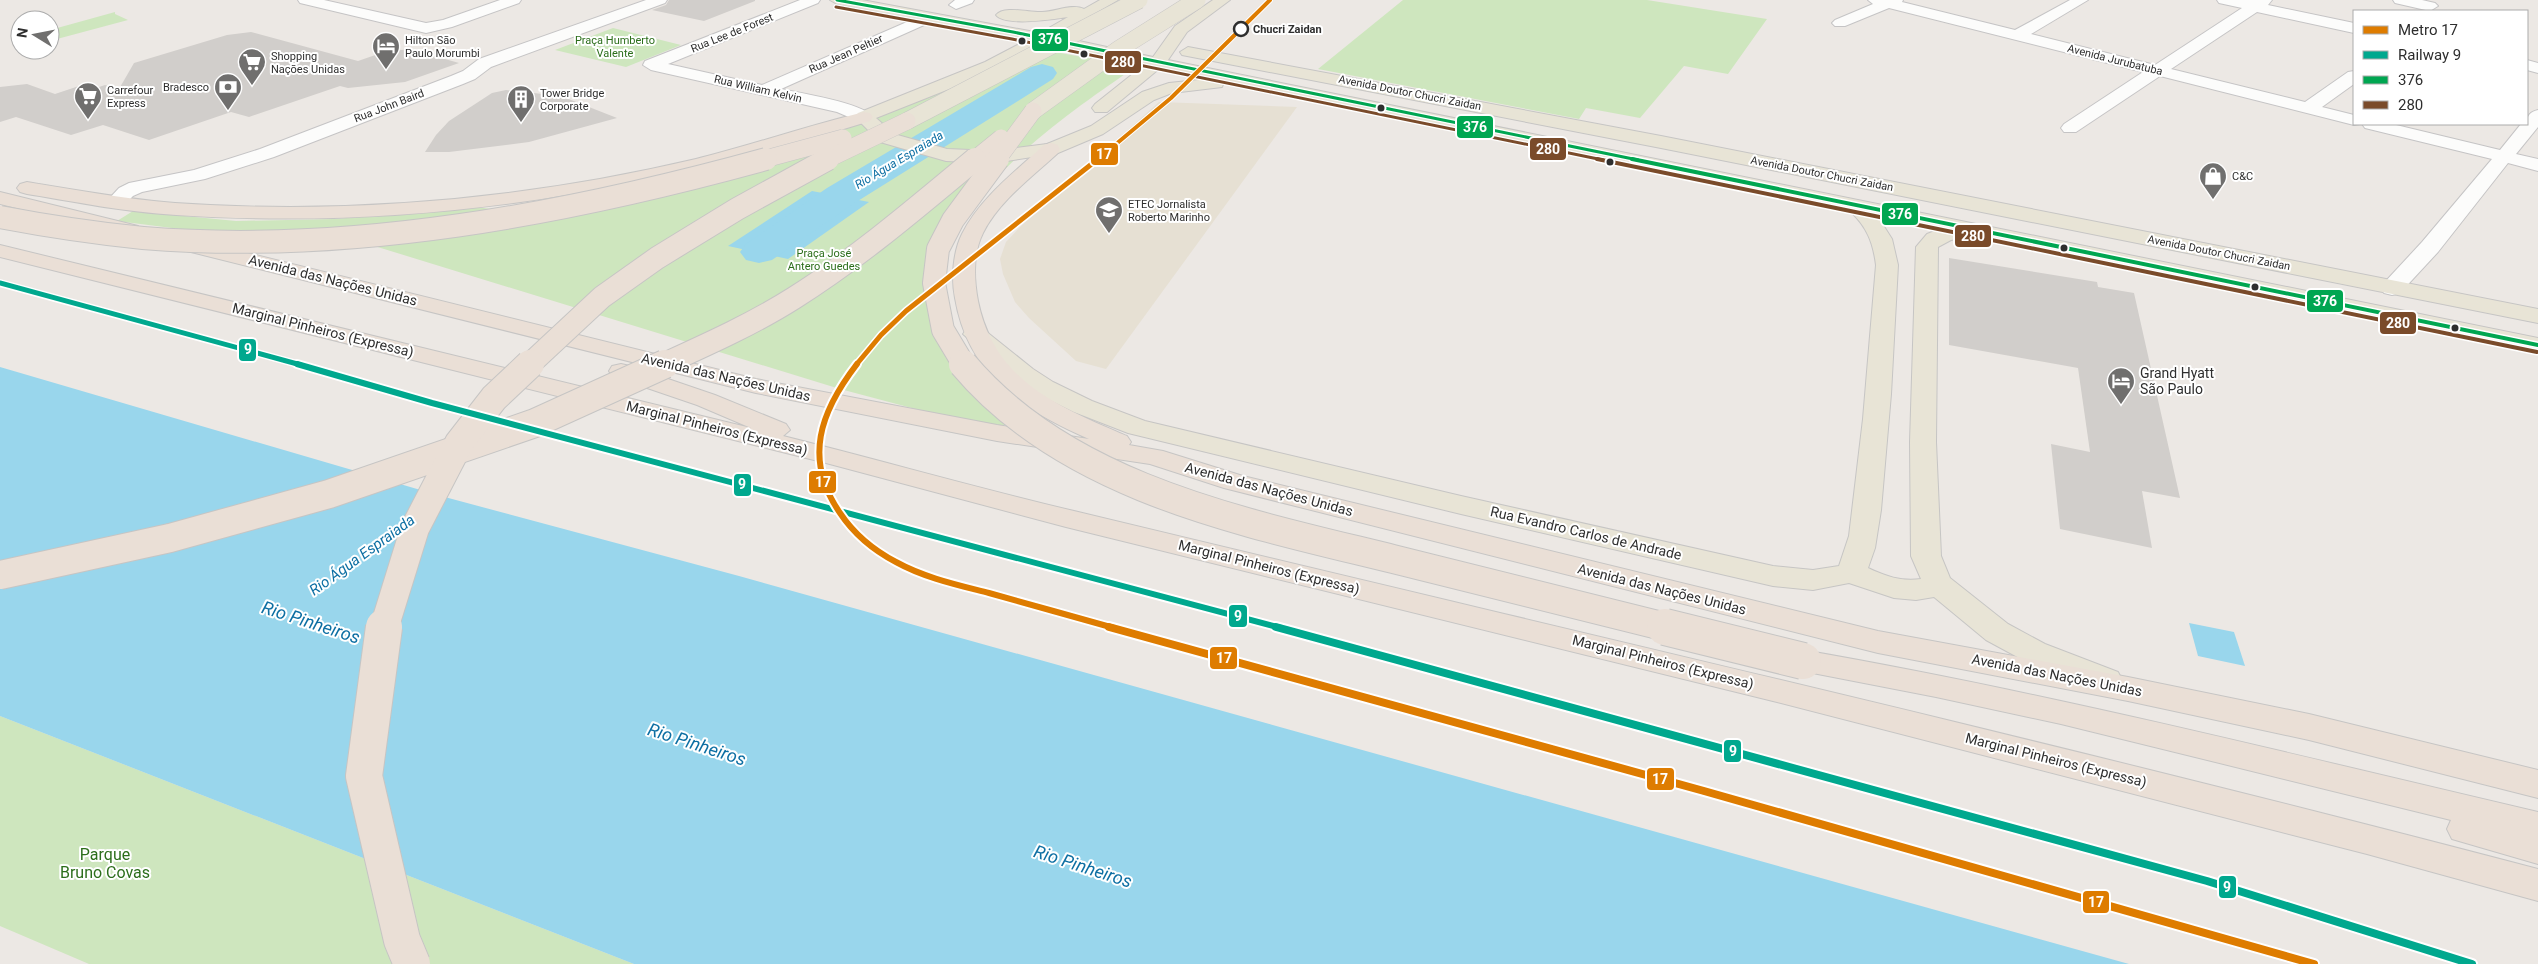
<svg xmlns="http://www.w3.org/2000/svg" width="2538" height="964" viewBox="0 0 2538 964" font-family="Roboto,sans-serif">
	<rect width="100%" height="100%" fill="#ece8e4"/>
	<polygon fill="#e6e0d3" points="1159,102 1297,107 1106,369 1076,361 1029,318 1015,302 1003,274 1000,259 1006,242 1021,226"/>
	<g fill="#cee6be">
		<polygon points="1403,0 1647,0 1767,19 1728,74 1684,66 1640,118 1586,108 1579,119 1318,69"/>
		<polygon points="115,12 115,14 128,20 57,39 50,34 50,30"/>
		<polygon points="613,28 681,45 626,67 555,50"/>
		<path d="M1023,46L1131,66L1128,72C1062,118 945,197 942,286C942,292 941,299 942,305C953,349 985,386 1010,423L991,429L840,389L332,233L219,234L117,221L133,211L236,221L334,219L476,207L507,211L810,139Z"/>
		<polygon points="0,716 634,964 89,964 0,926"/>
	</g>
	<g fill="#99d6ec">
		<polygon points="812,191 869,202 788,259 728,246"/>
		<polygon points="0,367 441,496 739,576 2129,964 634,964 0,716"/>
		<polygon points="2189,623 2234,632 2245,666 2198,656"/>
	</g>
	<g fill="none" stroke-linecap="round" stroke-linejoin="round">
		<polygon fill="#99d6ec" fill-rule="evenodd" points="1042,64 1053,67 1057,73 1053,79 853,204 772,260 759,263 746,260 740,252 746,244 827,188 1031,67"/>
	</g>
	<g fill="#d1cecb">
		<polygon points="669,0 755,0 755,1 704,21 652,10 666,5"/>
		<polygon points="251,32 358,61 384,52 410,49 459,63 405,82 348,88 340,86 249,117 231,112 149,140 103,125 71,135 16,117 0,122 0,87 27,84 55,94 85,84 96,88 105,85 119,89 134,63 227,35"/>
		<polygon points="506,90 561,96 617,118 529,142 449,152 425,152 436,135 449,121 492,93"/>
		<polygon points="1949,258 2097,282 2098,287 2134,293 2180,498 2142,491 2152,548 2060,529 2051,444 2090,452 2078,368 1949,345"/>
	</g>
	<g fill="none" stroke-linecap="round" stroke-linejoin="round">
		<g stroke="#c5c4c5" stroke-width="2">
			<g id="minor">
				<polygon points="298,0 324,0 426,23 443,20 500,0 521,0 519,3 452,27 426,33 300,3"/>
				<polygon points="646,0 667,0 665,3 491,67 475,79 463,84 274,157 205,179 142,192 133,196 123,206 109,206 106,202 119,188 129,183 194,170 260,149 451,76 463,71 479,59"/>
				<path d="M800,0H820L818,3L668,64L762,85L923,15H933L936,18L933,21L781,89C800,93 863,103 873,117L870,121H858L837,112L651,70L643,65L645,61Z"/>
				<polygon points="955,0 974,0 972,3 956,9 949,5"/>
				<polygon points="1868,0 1903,0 1902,2 2015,30 2070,0 2088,0 2031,34 2155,65 2242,8 2219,3 2217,0 2272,0 2268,5 2354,23 2354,33 2257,12 2171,69 2305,102 2348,72 2354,71 2354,84 2322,107 2354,115 2354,124 2360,124 2354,125 2160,76 2076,132 2064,132 2061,128 2064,124 2143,72 1889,8 1845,26 1835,26 1832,23 1835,20 1873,4"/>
				<polygon points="2393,0 2422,0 2435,3 2438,6 2430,11 2395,3"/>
				<polygon points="2527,60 2538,63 2538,73 2527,70"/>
				<path d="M2538,110V127L2516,154L2538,159V171L2508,163L2438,252L2400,293L2392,295L2384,293L2381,288L2384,283L2422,242L2492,159L2365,128L2362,124H2392L2500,150L2521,124H2527C2527,115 2530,112 2538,110Z"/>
			</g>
		</g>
		<g stroke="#c6c5c4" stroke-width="2">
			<g id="major">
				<path d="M830,0H862L1040,33L1068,17C1055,19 1005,27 996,15C1004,5 1030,13 1042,12C1055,12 1072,3 1084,9L1100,0H1118L1056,36L1153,57L1175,26L1213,0H1230L1187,32L1168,60L2538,338V352L1973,236L1951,240L1938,247L1936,442L1941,556L1950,578L2008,624L2045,644L2118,672L2122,680L2118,688L2106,692L2023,660L1986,640L1934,597L1916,600L1894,598L1849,583L1813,590L1773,586L1461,514L1128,433L1074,412L1036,393L1009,374L963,334L967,329L975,327L983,329L1033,369L1053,382L1092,401L1145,421L1461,496L1773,566L1813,570L1839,566L1849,536L1863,419L1876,265C1873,242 1867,227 1850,211L1224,82L1222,87L1172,93L1154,100L1103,134L1058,153L994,163L946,161L880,142L855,117L858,113L985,62L1027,40L837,4ZM1044,43L1144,65L1095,104L1092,108L1095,112H1107L1160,68L1208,79L1169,83L1142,92L1091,126L1047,144L994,151L947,149L894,134L876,118L997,70ZM1878,217L1940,229L1927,234L1916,247L1910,442L1911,556L1921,579C1901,582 1885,576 1868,568L1875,548L1881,510L1891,394L1898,265L1892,239Z"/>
				<polygon points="1188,47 1661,136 2538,309 2538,323 1661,148 1182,55 1180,52"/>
			</g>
		</g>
		<g stroke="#c6c5c4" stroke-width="2">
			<g id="highway">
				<path d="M864,112L870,113L873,117L870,121C639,193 419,231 176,215C126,212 76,202 27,194L20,192L17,188L20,184L27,182C76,190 125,199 175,203C349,215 526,199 696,159C752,145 807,126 864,112Z"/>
				<path d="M1051,143L1058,145L1060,149L1058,153C1032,177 999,201 983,233C973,253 974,280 978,301C994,381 1059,407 1127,436L1131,442L1129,445L1163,451L1243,476L1878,631L2128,677L2309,714L2538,770V798L2309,740L2128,701L1878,653L1224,488L1150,464L997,441L756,393L179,249L176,244L179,239L187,238L756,379L997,425L1089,439C1022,410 968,375 955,298C951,278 953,252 962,234C980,198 1015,172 1044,145Z"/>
				<polygon points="0,192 138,226 141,230 138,234 131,236 0,204"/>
				<path d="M0,245L751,428L697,405L612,376L609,371L612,366L621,364L630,366L715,395L786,424L790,430L783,436C880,460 976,488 1074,511C1562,629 2052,741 2538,869V901L2367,854L1773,701L1066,527L826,463L0,257Z"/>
				<path d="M1803,650C2050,693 2294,755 2538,812V864L2452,839L2447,829L2451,820L2061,724L1936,697L1792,669L1787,661L1792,653Z"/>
			</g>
		</g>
		<use href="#minor" fill="#fcfcfb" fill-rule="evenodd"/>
		<use href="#major" fill="#e8e4d6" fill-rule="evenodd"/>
		<use href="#highway" fill="#eadfd6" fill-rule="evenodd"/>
		<g stroke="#c6c5c4" stroke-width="18" stroke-linecap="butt">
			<g id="major-bridge">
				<polyline points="1033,111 1119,49 1197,0"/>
				<polyline points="907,121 1139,0"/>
			</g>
		</g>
		<g stroke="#c6c5c4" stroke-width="18" stroke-linecap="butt">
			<g id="highway-bridge-far3">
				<polyline points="761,160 843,138"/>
				<polyline points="826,160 907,121"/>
				<polyline points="974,160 1001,138"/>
				<polyline points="997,160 1033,111"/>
			</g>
		</g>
		<g stroke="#c6c5c4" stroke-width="24" stroke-linecap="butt">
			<g id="highway-bridge-far2">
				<path d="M0,217C47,226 94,233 143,238C351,255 566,214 766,159"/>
				<polyline points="529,365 602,297 657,258 737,209 828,159"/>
				<path d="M662,365C706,345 753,324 794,298C859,257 916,208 975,159"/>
				<polyline points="964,365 943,330 934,283 938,249 953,220 998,159"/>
			</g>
		</g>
		<g stroke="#c6c5c4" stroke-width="30" stroke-linecap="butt">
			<g id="highway-bridge-far1">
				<path d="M963,364C1067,488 1243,522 1393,559C1486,582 1578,605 1670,628"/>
				<polyline points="0,575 170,538 329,494 535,423 665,364"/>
				<polyline points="384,628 415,528 459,443 494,398 530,364"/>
			</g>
		</g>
		<g stroke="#c6c5c4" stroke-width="38" stroke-linecap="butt">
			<g id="highway-bridge">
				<polyline points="384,627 364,776 402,940 412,964"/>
				<polyline points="1665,627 1803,661"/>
			</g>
		</g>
		<use href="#major-bridge" stroke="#e8e4d6" stroke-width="17"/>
		<use href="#highway-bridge-far3" stroke="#eadfd6" stroke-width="17"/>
		<use href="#highway-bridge-far2" stroke="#eadfd6" stroke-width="22"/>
		<use href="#highway-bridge-far1" stroke="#eadfd6" stroke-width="28"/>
		<use href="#highway-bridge" stroke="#eadfd6" stroke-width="36"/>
		<g stroke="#fff" stroke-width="5.5">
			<polyline id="bus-1-far1" points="837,0 1013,32 1638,160"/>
		</g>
		<g stroke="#fff" stroke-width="7">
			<polyline id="bus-1" points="1632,159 2538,345"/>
		</g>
		<g stroke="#fff" stroke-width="5.5">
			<polyline id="bus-2-far1" points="836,7 1012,39 1603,160"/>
		</g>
		<g stroke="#fff" stroke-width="7">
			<polyline id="bus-2" points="1597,159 2537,352"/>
		</g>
		<use href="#bus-1-far1" stroke="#00a651" stroke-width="3"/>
		<use href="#bus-1" stroke="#00a651" stroke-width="4"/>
		<use href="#bus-2-far1" stroke="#7a4b2a" stroke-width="3"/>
		<use href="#bus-2" stroke="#7a4b2a" stroke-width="4"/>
		<g stroke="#fff" stroke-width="8">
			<polyline id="rail-1-far2" points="0,283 301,365"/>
		</g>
		<g stroke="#fff" stroke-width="10">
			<polyline id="rail-1-far1" points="297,364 432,403 1281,628"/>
		</g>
		<g stroke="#fff" stroke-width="12">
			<polyline id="rail-1" points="1276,627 2207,881 2472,964"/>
		</g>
		<use href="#rail-1-far2" stroke="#00a88e" stroke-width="5"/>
		<use href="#rail-1-far1" stroke="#00a88e" stroke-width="6"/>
		<use href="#rail-1" stroke="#00a88e" stroke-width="8"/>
		<g stroke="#fff" stroke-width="6">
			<polyline id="metro-1-far3" points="1097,160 1171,98 1270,0"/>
		</g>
		<g stroke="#fff" stroke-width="8">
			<polyline id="metro-1-far2" points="856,365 881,335 906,311 1098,159"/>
		</g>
		<g stroke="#fff" stroke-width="10">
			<path id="metro-1-far1" d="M857,364C820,412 803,459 840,513C854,534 873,550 896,562C925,578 958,585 989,593C1031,605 1072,616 1114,628"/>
		</g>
		<g stroke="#fff" stroke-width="12">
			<polyline id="metro-1" points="1109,627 1704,791 2314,964"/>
		</g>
		<use href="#metro-1-far3" stroke="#de7c00" stroke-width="4"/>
		<use href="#metro-1-far2" stroke="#de7c00" stroke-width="5"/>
		<use href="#metro-1-far1" stroke="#de7c00" stroke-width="6"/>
		<use href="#metro-1" stroke="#de7c00" stroke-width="8"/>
	</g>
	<defs>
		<g id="hotel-pin" transform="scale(1.4375)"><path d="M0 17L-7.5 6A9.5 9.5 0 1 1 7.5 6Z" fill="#706f6e" stroke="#fff"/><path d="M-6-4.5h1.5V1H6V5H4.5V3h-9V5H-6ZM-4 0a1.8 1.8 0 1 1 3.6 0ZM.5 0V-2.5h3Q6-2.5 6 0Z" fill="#fff"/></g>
		<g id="supermarket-pin" transform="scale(1.4375)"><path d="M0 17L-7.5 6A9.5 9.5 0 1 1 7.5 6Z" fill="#706f6e" stroke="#fff"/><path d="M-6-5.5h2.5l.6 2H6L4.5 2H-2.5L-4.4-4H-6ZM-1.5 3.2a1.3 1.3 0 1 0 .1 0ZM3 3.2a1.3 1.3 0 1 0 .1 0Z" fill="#fff"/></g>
		<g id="bank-pin" transform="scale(1.4375)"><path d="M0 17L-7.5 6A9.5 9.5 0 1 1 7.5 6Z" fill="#706f6e" stroke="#fff"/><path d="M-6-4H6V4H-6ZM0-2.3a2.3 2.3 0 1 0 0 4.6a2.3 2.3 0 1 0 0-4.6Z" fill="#fff"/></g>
		<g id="building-pin" transform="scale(1.4375)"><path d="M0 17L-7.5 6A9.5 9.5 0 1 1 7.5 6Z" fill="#706f6e" stroke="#fff"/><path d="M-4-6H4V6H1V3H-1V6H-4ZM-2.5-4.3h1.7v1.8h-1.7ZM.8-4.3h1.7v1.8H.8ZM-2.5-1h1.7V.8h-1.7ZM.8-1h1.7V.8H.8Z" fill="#fff"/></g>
		<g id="shop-pin" transform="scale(1.4375)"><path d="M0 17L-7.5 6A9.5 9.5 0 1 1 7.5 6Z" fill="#706f6e" stroke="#fff"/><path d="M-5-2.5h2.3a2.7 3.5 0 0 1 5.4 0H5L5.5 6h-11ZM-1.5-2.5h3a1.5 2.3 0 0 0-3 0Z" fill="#fff"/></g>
		<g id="university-pin" transform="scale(1.4375)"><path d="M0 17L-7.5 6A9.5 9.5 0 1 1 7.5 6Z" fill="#706f6e" stroke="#fff"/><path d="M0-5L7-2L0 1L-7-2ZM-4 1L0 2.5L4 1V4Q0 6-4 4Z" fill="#fff"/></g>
	</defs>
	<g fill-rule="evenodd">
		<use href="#hotel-pin" x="386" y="46"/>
		<use href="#supermarket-pin" x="252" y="62"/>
		<use href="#bank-pin" x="228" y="87"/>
		<use href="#supermarket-pin" x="88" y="96"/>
		<use href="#building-pin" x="521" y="99"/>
		<use href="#shop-pin" x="2213" y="176"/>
		<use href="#university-pin" x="1109" y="210"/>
		<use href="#hotel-pin" x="2121" y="381"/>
	</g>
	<circle fill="#fff" stroke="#2e2e2e" stroke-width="2.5" cx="1241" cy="29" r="7"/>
	<g fill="#2e2e2e" stroke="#fff" stroke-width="2">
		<circle cx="1022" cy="41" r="4.5"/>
		<circle cx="1084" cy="54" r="4.5"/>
		<circle cx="1381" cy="108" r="4.5"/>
		<circle cx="1610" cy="162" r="4.5"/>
		<circle cx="2064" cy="248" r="4.5"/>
		<circle cx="2255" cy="287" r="4.5"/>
		<circle cx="2455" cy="328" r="4.5"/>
	</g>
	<g text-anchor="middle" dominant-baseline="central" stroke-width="4" stroke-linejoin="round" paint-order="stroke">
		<g font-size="11" font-weight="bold" fill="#2e2e2e" stroke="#fff" text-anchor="start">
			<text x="1253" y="29">Chucri Zaidan</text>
		</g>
		<g font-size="11" fill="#2e2e2e" stroke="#fff">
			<text transform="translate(732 33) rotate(-22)">Rua Lee de Forest</text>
			<text transform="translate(846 54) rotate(-24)">Rua Jean Peltier</text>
			<text transform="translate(2115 60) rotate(14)">Avenida Jurubatuba</text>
			<text transform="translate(758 89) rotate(13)">Rua William Kelvin</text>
			<text transform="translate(1410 93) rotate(11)">Avenida Doutor Chucri Zaidan</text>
			<text transform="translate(389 106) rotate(-21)">Rua John Baird</text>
			<text transform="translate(1822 174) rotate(11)">Avenida Doutor Chucri Zaidan</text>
			<text transform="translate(2219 253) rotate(11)">Avenida Doutor Chucri Zaidan</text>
		</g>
		<g font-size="11" fill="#2e2e2e" stroke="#fff" text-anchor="start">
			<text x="405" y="40">Hilton São<tspan x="405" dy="13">Paulo Morumbi</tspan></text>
			<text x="271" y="56">Shopping<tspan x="271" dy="13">Nações Unidas</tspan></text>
			<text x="209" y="87" text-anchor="end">Bradesco</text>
			<text x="107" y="90">Carrefour<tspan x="107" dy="13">Express</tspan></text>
			<text x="540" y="93">Tower Bridge<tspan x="540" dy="13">Corporate</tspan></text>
			<text x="2232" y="176">C&amp;C</text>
			<text x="1128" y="204">ETEC Jornalista<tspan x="1128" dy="13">Roberto Marinho</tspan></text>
		</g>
		<g font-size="11" fill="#2c6e1b" stroke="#fff">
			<text x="615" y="40">Praça Humberto<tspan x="615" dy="13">Valente</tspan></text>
			<text x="824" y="253">Praça José<tspan x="824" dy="13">Antero Guedes</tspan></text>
		</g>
		<g font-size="12" font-style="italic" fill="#0d6fa3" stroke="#fff">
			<text transform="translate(899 160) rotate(-31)">Rio Água Espraiada</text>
		</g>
		<g font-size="14" fill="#2e2e2e" stroke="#fff">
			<text transform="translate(333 280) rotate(14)">Avenida das Nações Unidas</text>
			<text transform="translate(323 330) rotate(14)">Marginal Pinheiros (Expressa)</text>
			<text transform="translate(726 377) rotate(13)">Avenida das Nações Unidas</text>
			<text transform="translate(717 428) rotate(14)">Marginal Pinheiros (Expressa)</text>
			<text transform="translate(1269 489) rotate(15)">Avenida das Nações Unidas</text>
			<text transform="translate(1586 533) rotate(13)">Rua Evandro Carlos de Andrade</text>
			<text transform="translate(1269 567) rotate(14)">Marginal Pinheiros (Expressa)</text>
			<text transform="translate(1662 589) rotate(14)">Avenida das Nações Unidas</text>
			<text transform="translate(1663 662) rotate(14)">Marginal Pinheiros (Expressa)</text>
			<text transform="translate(2057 675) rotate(11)">Avenida das Nações Unidas</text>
			<text transform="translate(2056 760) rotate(14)">Marginal Pinheiros (Expressa)</text>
		</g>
		<g font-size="14" fill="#2e2e2e" stroke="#fff" text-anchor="start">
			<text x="2140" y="373">Grand Hyatt<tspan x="2140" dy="16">São Paulo</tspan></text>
		</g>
		<g font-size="15" font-style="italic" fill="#0d6fa3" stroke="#fff">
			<text transform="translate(362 555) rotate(-36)">Rio Água Espraiada</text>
		</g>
		<g font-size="16" fill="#2c6e1b" stroke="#fff">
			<text x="105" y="854">Parque<tspan x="105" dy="18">Bruno Covas</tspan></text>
		</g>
		<g font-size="18" font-style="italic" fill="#0d6fa3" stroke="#fff">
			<text transform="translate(311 622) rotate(18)">Rio Pinheiros</text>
			<text transform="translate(697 744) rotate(18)">Rio Pinheiros</text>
			<text transform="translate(1083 866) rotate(18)">Rio Pinheiros</text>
		</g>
	</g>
	<g stroke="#fff" stroke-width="2">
		<rect x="1031" y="28" width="38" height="24" rx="5" fill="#00a651"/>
		<rect x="1104" y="50" width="38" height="24" rx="5" fill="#7a4b2a"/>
		<rect x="1456" y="115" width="38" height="24" rx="5" fill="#00a651"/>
		<rect x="1529" y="137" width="38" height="24" rx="5" fill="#7a4b2a"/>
		<rect x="1090" y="142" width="29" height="24" rx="5" fill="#de7c00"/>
		<rect x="1881" y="202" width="38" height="24" rx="5" fill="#00a651"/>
		<rect x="1954" y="224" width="38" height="24" rx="5" fill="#7a4b2a"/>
		<rect x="2306" y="289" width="38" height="24" rx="5" fill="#00a651"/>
		<rect x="2379" y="311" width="38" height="24" rx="5" fill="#7a4b2a"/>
		<rect x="238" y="338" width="19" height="24" rx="5" fill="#00a88e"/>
		<rect x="808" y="470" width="29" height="24" rx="5" fill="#de7c00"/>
		<rect x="733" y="473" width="19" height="24" rx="5" fill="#00a88e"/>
		<rect x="1228" y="604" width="20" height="24" rx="5" fill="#00a88e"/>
		<rect x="1209" y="646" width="29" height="24" rx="5" fill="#de7c00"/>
		<rect x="1723" y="739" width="19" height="24" rx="5" fill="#00a88e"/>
		<rect x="1646" y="767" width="29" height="24" rx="5" fill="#de7c00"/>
		<rect x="2218" y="875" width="19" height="24" rx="5" fill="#00a88e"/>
		<rect x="2082" y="890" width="28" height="24" rx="5" fill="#de7c00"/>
	</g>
	<g font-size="14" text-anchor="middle" font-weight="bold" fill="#fff">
		<text x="1050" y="44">376</text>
		<text x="1123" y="67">280</text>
		<text x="1475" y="132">376</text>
		<text x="1548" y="154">280</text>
		<text x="1104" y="159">17</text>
		<text x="1900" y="219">376</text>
		<text x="1973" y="241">280</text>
		<text x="2325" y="306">376</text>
		<text x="2398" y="328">280</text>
		<text x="248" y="354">9</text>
		<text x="823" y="487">17</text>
		<text x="742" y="489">9</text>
		<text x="1238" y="621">9</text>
		<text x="1224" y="663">17</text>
		<text x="1733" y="756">9</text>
		<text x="1660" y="784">17</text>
		<text x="2227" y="892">9</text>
		<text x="2096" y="907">17</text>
	</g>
	<rect x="2353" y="10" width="175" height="115" fill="#ffffff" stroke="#ababab"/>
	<rect x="2363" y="26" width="25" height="8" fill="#de7c00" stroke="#ababab"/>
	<text x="2398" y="35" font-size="15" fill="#2e2e2e">Metro 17</text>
	<rect x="2363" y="51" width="25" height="8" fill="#00a88e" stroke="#ababab"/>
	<text x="2398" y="60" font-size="15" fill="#2e2e2e">Railway 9</text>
	<rect x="2363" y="76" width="25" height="8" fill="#00a651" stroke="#ababab"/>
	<text x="2398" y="85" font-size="15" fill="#2e2e2e">376</text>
	<rect x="2363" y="101" width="25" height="8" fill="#7a4b2a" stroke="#ababab"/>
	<text x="2398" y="110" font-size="15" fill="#2e2e2e">280</text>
	<g transform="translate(35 35) rotate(280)"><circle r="24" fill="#ffffff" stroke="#ababab"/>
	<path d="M0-4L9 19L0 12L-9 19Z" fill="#706f6e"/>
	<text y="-8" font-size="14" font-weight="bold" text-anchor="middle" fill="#2e2e2e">N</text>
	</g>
</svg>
